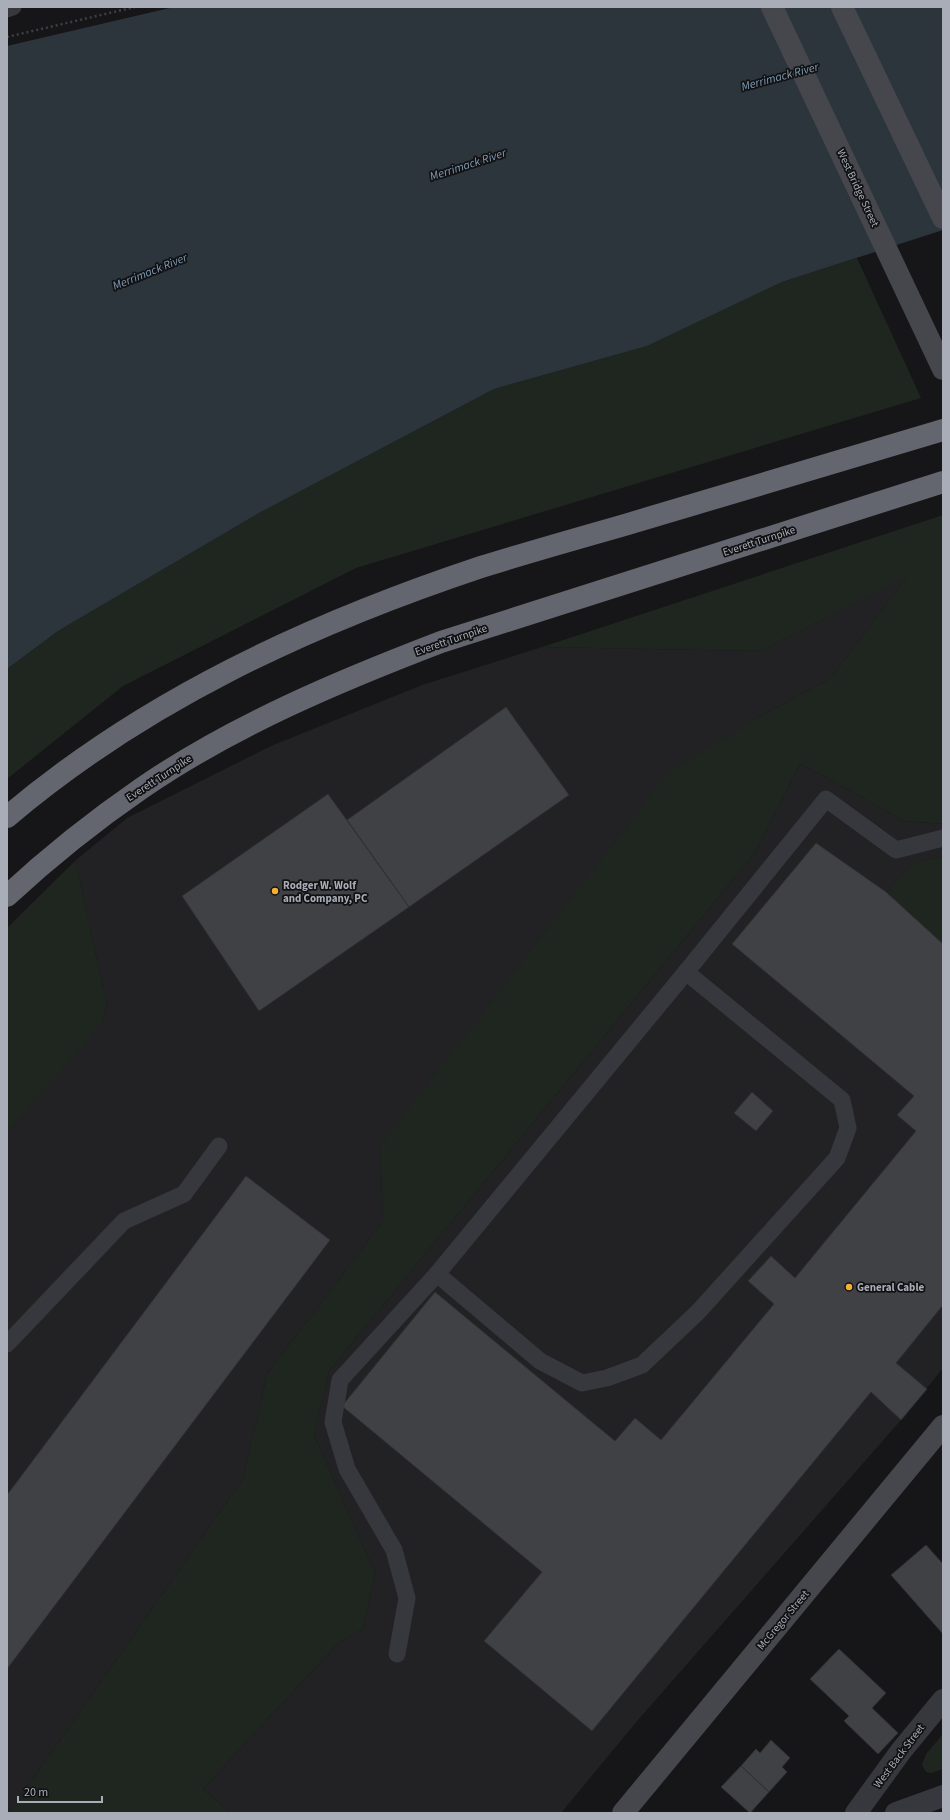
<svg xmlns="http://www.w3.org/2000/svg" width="950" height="1820" viewBox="0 0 950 1820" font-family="'Source Sans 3',sans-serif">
	<rect width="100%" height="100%" fill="#161618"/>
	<g fill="#222225">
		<polygon points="908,576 831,678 754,720 380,1146 383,1221 267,1374 243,1479 9,1813 7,1813 7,1132 103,1020 107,1000 101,980 76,860 127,818 271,746 422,685 542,647 760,651"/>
		<polygon points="800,764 824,776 904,821 943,824 943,856 915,863 886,892 943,944 943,1368 901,1420 638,1720 561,1813 231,1813 203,1789 339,1642 363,1629 375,1573 314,1435 329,1371 754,854"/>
	</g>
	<g fill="#1e261f">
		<polygon points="857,258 921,398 356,568 123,686 7,779 7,669 58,631 259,513 494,389 647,346 782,282"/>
		<polygon points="943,515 943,824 904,821 824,776 800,764 754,854 329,1371 314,1435 375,1573 363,1629 339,1642 203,1789 231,1813 9,1813 243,1479 267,1374 383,1221 380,1146 669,772 754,720 831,678 907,577 760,651 542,647"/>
		<polygon points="943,856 943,944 886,892 915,863"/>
		<polygon points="76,860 101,980 107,1000 103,1020 97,1029 7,1132 7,928"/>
		<polygon points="943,1734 943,1769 931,1773 926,1772 922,1765 926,1754"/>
	</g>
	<polygon fill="#2c353c" points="174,7 943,7 943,230 782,282 647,346 494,389 259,513 58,631 7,669 7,46"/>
	<g fill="#404145" stroke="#303034">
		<polygon points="506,707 569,795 409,907 347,820"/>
		<polygon points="328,794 409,907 259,1011 182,896"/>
		<polygon points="816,843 886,892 943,944 943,1305 896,1363 927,1389 901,1420 871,1392 592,1731 484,1641 542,1572 342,1406 435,1292 615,1441 635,1418 661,1440 774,1304 748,1281 771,1256 795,1278 916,1131 897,1115 914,1096 732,944"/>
		<polygon points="752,1092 773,1111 756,1131 734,1113"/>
		<polygon points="246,1176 330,1240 7,1669 7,1495"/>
		<polygon points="926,1545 943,1564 943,1634 891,1575"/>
		<polygon points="839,1649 886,1693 872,1708 898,1733 878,1754 844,1721 849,1716 810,1679"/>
		<polygon points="771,1740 790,1758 782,1767 787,1772 769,1792 741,1766 756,1749 760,1753"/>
		<polygon points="741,1766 769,1792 750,1813 721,1787"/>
	</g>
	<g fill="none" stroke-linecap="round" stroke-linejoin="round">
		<polyline stroke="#3d3f44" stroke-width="2.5" stroke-dasharray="2 3" stroke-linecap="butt" points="7,37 135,7"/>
		<g stroke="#37383d" stroke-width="17">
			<polyline points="7,9 13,7"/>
			<polyline points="437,1274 540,1361 582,1383 607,1378 642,1365 698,1312 837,1158 848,1128 842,1100 686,972"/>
			<polyline points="7,1344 124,1221 184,1194 219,1146"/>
			<polyline points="397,1654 407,1598 394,1550 347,1469 333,1422 340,1380 437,1274 686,972 826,799 896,850 943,838"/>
		</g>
		<g stroke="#37383d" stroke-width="22">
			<polyline points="856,1813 901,1751 943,1700"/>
			<polyline points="896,1813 943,1796"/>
		</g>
		<g stroke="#45474d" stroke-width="22">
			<polyline points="772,7 943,369"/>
			<polyline points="842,7 943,218"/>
			<polyline points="623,1813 943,1426"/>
		</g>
		<g stroke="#63666e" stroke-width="22">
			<path d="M7,817C145,700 310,624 481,567C529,552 579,538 628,524C733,492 838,461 943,430"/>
			<path d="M7,896C49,857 94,821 142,788C232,726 339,681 441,642L943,482"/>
		</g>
	</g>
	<g fill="#f2b134" stroke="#111113" stroke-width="1.5">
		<circle cx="275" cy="891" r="4"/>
		<circle cx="849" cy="1287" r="4"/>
	</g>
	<g text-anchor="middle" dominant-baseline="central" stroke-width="3.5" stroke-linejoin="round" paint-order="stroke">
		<g font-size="11" fill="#a8adb8" stroke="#111113">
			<text transform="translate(858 188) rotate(65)">West Bridge Street</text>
			<text transform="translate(759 541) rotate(-18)">Everett Turnpike</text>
			<text transform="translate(451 640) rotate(-19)">Everett Turnpike</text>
			<text transform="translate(159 778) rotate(-33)">Everett Turnpike</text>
			<text transform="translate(783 1620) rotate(-50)">McGregor Street</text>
			<text transform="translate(899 1756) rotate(-53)">West Back Street</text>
		</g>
		<g font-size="11" font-weight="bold" fill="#a8adb8" stroke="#111113" text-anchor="start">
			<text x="283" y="885">Rodger W. Wolf<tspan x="283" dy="13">and Company, PC</tspan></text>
			<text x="857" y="1287">General Cable</text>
		</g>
		<g font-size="12" font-style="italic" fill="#7f9bb3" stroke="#111113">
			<text transform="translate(780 77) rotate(-15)">Merrimack River</text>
			<text transform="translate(468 165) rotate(-18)">Merrimack River</text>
			<text transform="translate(150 272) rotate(-22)">Merrimack River</text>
		</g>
	</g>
	<rect width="950" height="1820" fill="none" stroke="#a8adb8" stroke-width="16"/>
	<path d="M18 1796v6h84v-6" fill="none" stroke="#a8adb8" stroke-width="2"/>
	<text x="24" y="1796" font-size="12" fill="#a8adb8" stroke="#111113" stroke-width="3" paint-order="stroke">20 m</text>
</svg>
